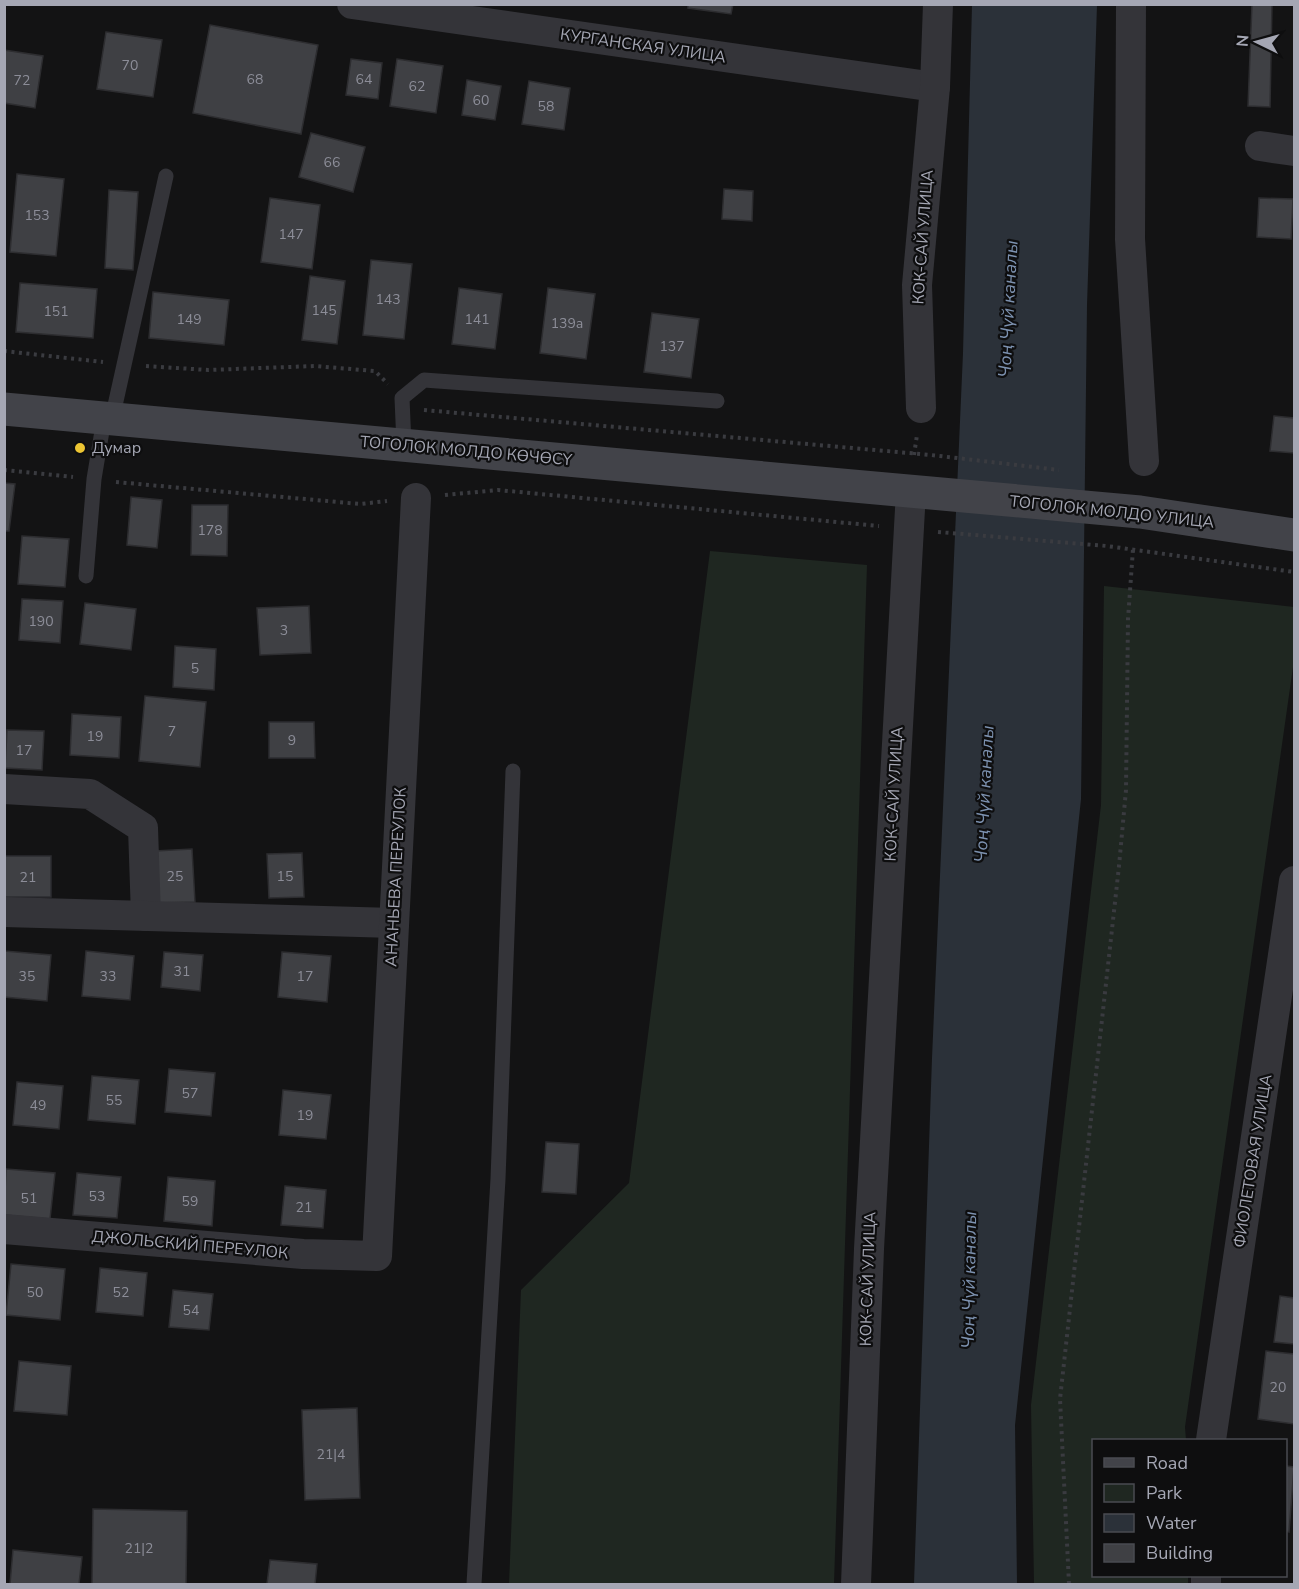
<svg xmlns="http://www.w3.org/2000/svg" width="1299" height="1589" viewBox="0 0 1299 1589" font-family="'Nunito Sans',sans-serif">
	<rect width="100%" height="100%" fill="#131314"/>
	<g fill="#1f2721">
		<polygon points="710,551 867,565 834,1584 509,1584 521,1290 629,1183"/>
		<polygon points="1104,586 1294,607 1294,660 1185,1427 1186,1440 1094,1440 1094,1576 1188,1576 1188,1584 1034,1584 1031,1405 1101,805"/>
	</g>
	<polygon fill="#2b3139" points="972,5 1097,5 1087,305 1081,799 1015,1425 1017,1584 914,1584 932,1058 963,353"/>
	<g fill="#3f4044" stroke="#2d2d30" stroke-width="1.5">
		<polygon points="688,4 733,4 731,14 688,8"/>
		<polygon points="1252,4 1272,4 1270,107 1248,106"/>
		<polygon points="210,25 318,45 301,134 193,113"/>
		<polygon points="106,32 162,40 153,97 97,89"/>
		<polygon points="4,50 43,56 35,108 4,103"/>
		<polygon points="351,59 382,63 378,99 346,95"/>
		<polygon points="397,59 443,66 436,113 390,106"/>
		<polygon points="467,80 501,86 495,120 462,115"/>
		<polygon points="529,81 570,88 564,130 522,124"/>
		<polygon points="311,133 365,147 353,192 299,177"/>
		<polygon points="17,174 64,179 56,256 10,252"/>
		<polygon points="724,189 753,191 752,221 722,219"/>
		<polygon points="109,190 138,192 133,270 105,268"/>
		<polygon points="270,198 320,205 312,269 261,262"/>
		<polygon points="1259,198 1293,199 1291,239 1257,237"/>
		<polygon points="371,260 412,264 404,339 363,335"/>
		<polygon points="310,276 345,281 337,344 302,340"/>
		<polygon points="20,283 97,289 93,338 16,332"/>
		<polygon points="459,288 502,294 495,349 452,344"/>
		<polygon points="548,288 595,294 586,359 540,353"/>
		<polygon points="153,292 229,300 224,345 149,338"/>
		<polygon points="652,313 699,319 691,378 644,372"/>
		<polygon points="1274,416 1294,418 1294,453 1270,451"/>
		<polygon points="4,483 15,484 9,531 4,531"/>
		<polygon points="131,497 162,500 157,548 127,545"/>
		<polygon points="192,505 228,505 227,556 191,555"/>
		<polygon points="22,536 69,539 65,587 18,584"/>
		<polygon points="22,599 63,601 60,643 19,640"/>
		<polygon points="85,603 136,609 131,650 80,644"/>
		<polygon points="309,606 311,653 260,655 257,608"/>
		<polygon points="175,646 216,649 214,690 173,687"/>
		<polygon points="145,696 206,702 200,767 139,761"/>
		<polygon points="72,714 121,717 119,758 70,755"/>
		<polygon points="269,722 314,722 315,758 269,758"/>
		<polygon points="7,730 44,731 42,770 5,768"/>
		<polygon points="192,849 195,902 158,903 155,851"/>
		<polygon points="302,853 304,897 269,898 267,854"/>
		<rect x="4" y="856" width="47" height="41"/>
		<polygon points="4,951 51,955 47,1001 4,997"/>
		<polygon points="86,951 134,956 130,1000 82,996"/>
		<polygon points="164,952 203,955 200,991 161,987"/>
		<polygon points="282,952 331,956 327,1002 278,997"/>
		<polygon points="169,1069 215,1073 211,1116 165,1112"/>
		<polygon points="92,1076 139,1080 135,1124 88,1120"/>
		<polygon points="17,1082 63,1086 59,1129 13,1125"/>
		<polygon points="283,1090 331,1095 326,1139 279,1135"/>
		<polygon points="546,1142 579,1144 576,1194 542,1192"/>
		<polygon points="6,1169 55,1173 50,1219 4,1215"/>
		<polygon points="77,1173 121,1177 117,1218 73,1215"/>
		<polygon points="168,1177 215,1181 212,1226 164,1221"/>
		<polygon points="285,1186 326,1190 323,1228 281,1225"/>
		<polygon points="11,1264 65,1269 60,1320 6,1315"/>
		<polygon points="100,1268 147,1273 143,1316 96,1312"/>
		<polygon points="173,1290 213,1294 209,1330 169,1327"/>
		<polygon points="1280,1296 1294,1298 1294,1344 1274,1342"/>
		<polygon points="1266,1351 1294,1354 1294,1424 1258,1419"/>
		<polygon points="19,1361 71,1366 67,1415 14,1411"/>
		<polygon points="357,1408 360,1498 305,1500 302,1410"/>
		<polygon points="1286,1466 1294,1467 1289,1532 1286,1531"/>
		<polygon points="93,1509 187,1511 186,1584 92,1584"/>
		<polygon points="13,1550 82,1557 79,1584 10,1584"/>
		<polygon points="270,1560 317,1564 315,1584 267,1584"/>
	</g>
	<g fill="none" stroke-linecap="round" stroke-linejoin="round">
		<g stroke="#3a3b40" stroke-width="4" stroke-dasharray="3 4.5" stroke-linecap="butt">
			<polyline points="4,351 103,362"/>
			<polyline points="146,366 208,370 315,366 375,371 388,384"/>
			<polyline points="424,410 931,455 1059,470"/>
			<polyline points="914,455 917,435"/>
			<polyline points="4,470 73,477"/>
			<polyline points="116,482 360,504 387,501"/>
			<polyline points="445,495 498,490 879,526"/>
			<polyline points="938,532 1107,546 1294,572"/>
			<polyline points="1069,1584 1060,1399 1119,866 1126,790 1128,619 1133,549"/>
		</g>
		<g stroke="#343439" stroke-width="15">
			<polyline points="112,419 166,176"/>
			<polyline points="404,445 402,398 424,380 717,401"/>
			<polyline points="86,576 94,479 104,419"/>
			<polyline points="474,1584 498,1179 513,771"/>
		</g>
		<g stroke="#343439" stroke-width="30">
			<polyline points="352,4 935,87"/>
			<polyline points="1131,4 1130,239 1144,461"/>
			<polyline points="1260,146 1294,151"/>
			<polyline points="921,408 917,285 935,87 938,4"/>
			<polyline points="4,789 90,794 143,828 146,916"/>
			<polyline points="4,912 394,923"/>
			<polyline points="4,1229 303,1254 377,1256 416,498"/>
			<polyline points="1211,1440 1294,881"/>
			<polyline points="856,1584 869,1249 911,491"/>
			<polyline points="1206,1584 1206,1576"/>
		</g>
		<polyline stroke="#424349" stroke-width="33" points="4,409 1140,512 1294,535"/>
	</g>
	<circle fill="#ecc533" stroke="#0e0e0f" stroke-width="2" cx="80" cy="448" r="6"/>
	<g text-anchor="middle" dominant-baseline="central" stroke-width="4.5" stroke-linejoin="round" paint-order="stroke">
		<g font-size="14" fill="#8c8d98">
			<text x="130" y="65">70</text>
			<text x="255" y="79">68</text>
			<text x="364" y="79">64</text>
			<text x="22" y="80">72</text>
			<text x="417" y="86">62</text>
			<text x="481" y="100">60</text>
			<text x="546" y="106">58</text>
			<text x="332" y="162">66</text>
			<text x="37" y="215">153</text>
			<text x="291" y="234">147</text>
			<text x="388" y="299">143</text>
			<text x="324" y="310">145</text>
			<text x="56" y="311">151</text>
			<text x="189" y="319">149</text>
			<text x="477" y="319">141</text>
			<text x="567" y="323">139а</text>
			<text x="672" y="346">137</text>
			<text x="210" y="530">178</text>
			<text x="41" y="621">190</text>
			<text x="284" y="630">3</text>
			<text x="195" y="668">5</text>
			<text x="172" y="731">7</text>
			<text x="95" y="736">19</text>
			<text x="292" y="740">9</text>
			<text x="24" y="750">17</text>
			<text x="175" y="876">25</text>
			<text x="285" y="876">15</text>
			<text x="28" y="877">21</text>
			<text x="182" y="971">31</text>
			<text x="27" y="976">35</text>
			<text x="108" y="976">33</text>
			<text x="305" y="976">17</text>
			<text x="190" y="1093">57</text>
			<text x="114" y="1100">55</text>
			<text x="38" y="1105">49</text>
			<text x="305" y="1115">19</text>
			<text x="97" y="1196">53</text>
			<text x="29" y="1198">51</text>
			<text x="190" y="1201">59</text>
			<text x="304" y="1207">21</text>
			<text x="35" y="1292">50</text>
			<text x="121" y="1292">52</text>
			<text x="191" y="1310">54</text>
			<text x="1278" y="1387">20</text>
			<text x="331" y="1454">21|4</text>
			<text x="139" y="1548">21|2</text>
		</g>
		<g font-size="16" fill="#a5a7b4" stroke="#0e0e0f">
			<text transform="translate(643 46) rotate(8)">КУРГАНСКАЯ УЛИЦА</text>
			<text transform="translate(923 237) rotate(-86)">КОК-САЙ УЛИЦА</text>
			<text transform="translate(466 451) rotate(5)">ТОГОЛОК МОЛДО КӨЧӨСҮ</text>
			<text transform="translate(1112 512) rotate(6)">ТОГОЛОК МОЛДО УЛИЦА</text>
			<text transform="translate(894 794) rotate(-87)">КОК-САЙ УЛИЦА</text>
			<text transform="translate(396 877) rotate(-87)">АНАНЬЕВА ПЕРЕУЛОК</text>
			<text transform="translate(1253 1161) rotate(-81)">ФИОЛЕТОВАЯ УЛИЦА</text>
			<text transform="translate(190 1245) rotate(5)">ДЖОЛЬСКИЙ ПЕРЕУЛОК</text>
			<text transform="translate(868 1279) rotate(-88)">КОК-САЙ УЛИЦА</text>
		</g>
		<g font-size="16" fill="#a5a7b4" stroke="#0e0e0f" text-anchor="start">
			<text x="92" y="448">Думар</text>
		</g>
		<g font-size="18" font-style="italic" fill="#7c91af" stroke="#0e0e0f">
			<text transform="translate(1008 309) rotate(-87)">Чоң Чүй каналы</text>
			<text transform="translate(984 794) rotate(-87)">Чоң Чүй каналы</text>
			<text transform="translate(969 1280) rotate(-89)">Чоң Чүй каналы</text>
		</g>
	</g>
	<rect width="1299" height="1589" fill="none" stroke="#a5a7b4" stroke-width="12"/>
	<rect x="1092" y="1439" width="195" height="138" fill="#0e0e0f" stroke="#4a4b51" stroke-width="1.5"/>
	<rect x="1104" y="1458" width="30" height="9" fill="#424349" stroke="#4a4b51" stroke-width="1.5"/>
	<text x="1146" y="1469" font-size="18" fill="#a5a7b4">Road</text>
	<rect x="1104" y="1484" width="30" height="18" fill="#1f2721" stroke="#4a4b51" stroke-width="1.5"/>
	<text x="1146" y="1499" font-size="18" fill="#a5a7b4">Park</text>
	<rect x="1104" y="1514" width="30" height="18" fill="#2b3139" stroke="#4a4b51" stroke-width="1.5"/>
	<text x="1146" y="1529" font-size="18" fill="#a5a7b4">Water</text>
	<rect x="1104" y="1544" width="30" height="18" fill="#3f4044" stroke="#4a4b51" stroke-width="1.5"/>
	<text x="1146" y="1559" font-size="18" fill="#a5a7b4">Building</text>
	<g transform="translate(1257 42) rotate(275)" stroke="#0e0e0f" stroke-width="4.5" paint-order="stroke">
	<path d="M0-4.5L10 22L0 15L-10 22Z" fill="#a5a7b4"/>
	<text y="-9" font-size="16" font-weight="bold" text-anchor="middle" fill="#a5a7b4">N</text>
	</g>
</svg>
